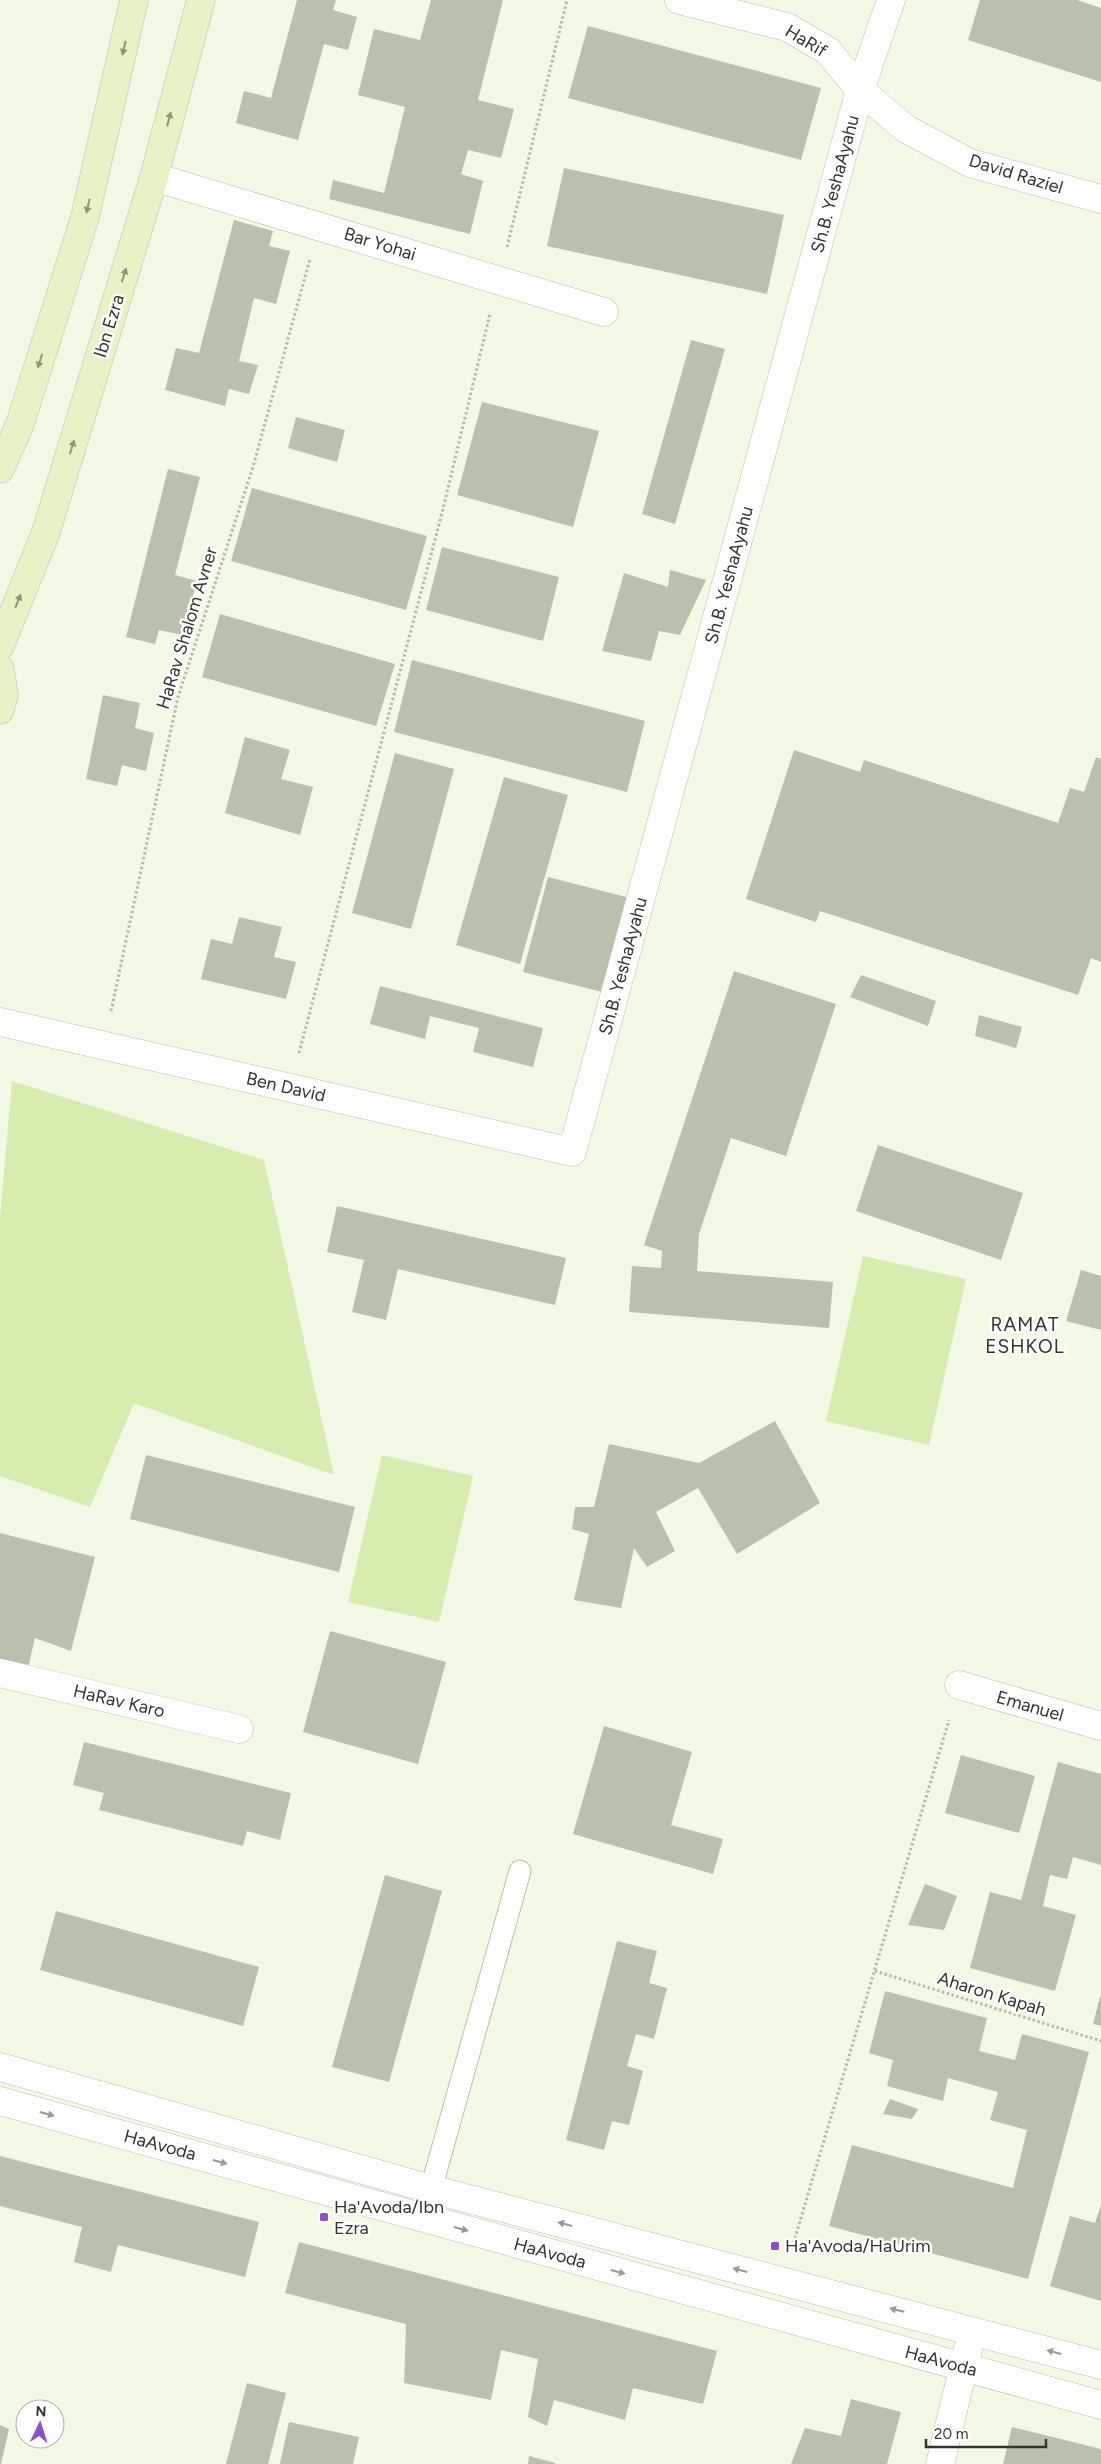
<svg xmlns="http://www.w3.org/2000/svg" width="1101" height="2464" viewBox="0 0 1101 2464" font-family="Figtree,sans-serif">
	<rect width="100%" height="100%" fill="#f2f9e4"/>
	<g fill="#d7ecaf">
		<polygon points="12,1081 264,1160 334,1475 134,1403 90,1507 0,1476 0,1217"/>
		<polygon points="863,1256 966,1279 929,1445 826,1421"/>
		<polygon points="382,1455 473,1476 439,1622 348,1602"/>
	</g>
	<g fill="#b9c0ac">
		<polygon points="297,0 336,0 333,10 357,17 348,50 324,44 298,140 236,123 244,91 271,98"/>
		<polygon points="431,0 503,0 478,100 514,109 501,158 468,150 461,174 483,181 470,234 329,199 333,180 384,193 405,107 358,95 374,29 420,40"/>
		<polygon points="980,0 1077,0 1101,8 1101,82 968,40"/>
		<polygon points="588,26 821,88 801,160 568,98"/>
		<polygon points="564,168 784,215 767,294 547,246"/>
		<polygon points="234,220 273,231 269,246 290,251 276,304 254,298 239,361 258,365 249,394 229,389 225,406 165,390 176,348 199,353"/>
		<polygon points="691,340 725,349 675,524 642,514"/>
		<polygon points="482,402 599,431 573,527 457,495"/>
		<polygon points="296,417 345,430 337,462 288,448"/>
		<polygon points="168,469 200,477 175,575 197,581 183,635 159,630 155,644 126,637"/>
		<polygon points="252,488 427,536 406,610 231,561"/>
		<polygon points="442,547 559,577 543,641 426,610"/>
		<polygon points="670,570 706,580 680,635 659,631 651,661 602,651 624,573 668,587"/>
		<polygon points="220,614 395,664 376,726 202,677"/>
		<polygon points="412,660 645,721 627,792 394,732"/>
		<polygon points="103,695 140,703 135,728 154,733 146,771 122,765 117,786 86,779"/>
		<polygon points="245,737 290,750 281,779 313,787 300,835 225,813"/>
		<polygon points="794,750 860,772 864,760 1058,823 1070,788 1084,792 1096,757 1101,759 1101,962 1091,958 1078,995 820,911 816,922 746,899"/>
		<polygon points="395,753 454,769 411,929 352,913"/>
		<polygon points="504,777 568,795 520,964 456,945"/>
		<polygon points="548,877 630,898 606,993 523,972"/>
		<polygon points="239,917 282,927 274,957 296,962 286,999 201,979 211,939 232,944"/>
		<polygon points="734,971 836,1004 786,1156 731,1138 699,1234 697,1271 833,1282 829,1328 629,1312 632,1266 661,1268 662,1251 644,1245"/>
		<polygon points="861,975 936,1001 928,1026 850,997"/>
		<polygon points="380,986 543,1028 533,1067 473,1052 479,1028 430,1016 425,1039 370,1024"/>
		<polygon points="979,1015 1022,1027 1016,1048 975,1036"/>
		<polygon points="878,1145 1023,1193 1001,1260 856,1211"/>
		<polygon points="337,1206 566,1258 555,1305 398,1269 386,1320 352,1312 364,1260 327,1252"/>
		<polygon points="1081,1270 1101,1276 1101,1330 1066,1321"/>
		<polygon points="775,1421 820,1503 737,1554 698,1488 656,1512 675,1551 647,1567 634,1548 621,1608 574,1600 589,1534 572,1529 575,1507 594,1507 609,1444 699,1463"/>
		<polygon points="146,1455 355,1507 339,1572 130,1519"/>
		<polygon points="0,1533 95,1557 71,1651 35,1638 27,1672 0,1666"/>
		<polygon points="330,1631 446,1662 418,1764 303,1732"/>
		<polygon points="604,1726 692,1752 671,1825 723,1839 713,1874 573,1834"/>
		<polygon points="84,1742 291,1793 280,1840 247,1831 243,1846 99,1810 104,1793 73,1785"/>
		<polygon points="961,1755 1035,1776 1019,1833 945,1813"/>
		<polygon points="1058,1762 1101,1774 1101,1865 1073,1857 1067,1879 1050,1875 1043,1906 1076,1915 1055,1991 970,1968 990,1892 1021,1900"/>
		<polygon points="385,1875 442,1891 389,2082 332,2067"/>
		<polygon points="925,1884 957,1896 944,1930 908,1925"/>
		<polygon points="56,1911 259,1967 243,2026 40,1970"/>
		<polygon points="617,1941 657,1951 649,1983 667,1988 654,2039 636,2034 627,2066 643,2071 629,2125 612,2121 604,2150 566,2140"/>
		<polygon points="885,1991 987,2018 979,2051 1015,2060 1022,2034 1089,2052 1028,2279 829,2226 852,2145 1013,2188 1027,2130 990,2120 998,2092 948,2078 943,2101 887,2086 893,2060 869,2053"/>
		<polygon points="1100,1997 1101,1997 1101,2026 1093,2024"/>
		<polygon points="890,2099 918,2109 912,2119 883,2114"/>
		<polygon points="0,2156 259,2222 245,2277 118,2245 111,2272 74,2262 82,2227 0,2206"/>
		<polygon points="1101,2205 1101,2301 1050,2286 1070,2216 1095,2223"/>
		<polygon points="299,2242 717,2351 703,2404 633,2388 625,2420 554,2400 547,2426 528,2417 538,2359 501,2350 491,2400 404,2383 406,2324 285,2293"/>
		<polygon points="247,2383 286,2393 268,2464 226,2464"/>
		<polygon points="851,2399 901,2412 887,2464 791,2464 805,2428 841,2436"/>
		<polygon points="289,2422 359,2437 353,2464 280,2464"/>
		<polygon points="0,2425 9,2429 1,2464 0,2464"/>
		<polygon points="1012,2427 1101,2449 1101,2464 1003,2464"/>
		<polygon points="529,2456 555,2463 555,2464 528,2464"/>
	</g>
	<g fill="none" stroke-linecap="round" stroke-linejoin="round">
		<g stroke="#b8bfab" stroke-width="23">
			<polyline id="lane" points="431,2189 520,1871"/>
		</g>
		<g stroke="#b8bfab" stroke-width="29">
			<g id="street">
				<polyline points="679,0 787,27 828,51 860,90 906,129 970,163 1101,199"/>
				<polyline points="154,177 604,312"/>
				<polyline points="0,1022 572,1152 860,90 891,0"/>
				<polyline points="0,1673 239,1729"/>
				<polyline points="959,1685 1101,1726"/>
				<polyline points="0,2067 431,2189 1101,2365"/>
				<polyline points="0,2101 1101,2405"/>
				<polyline points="940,2464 968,2349"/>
			</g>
		</g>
		<g stroke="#b8bfab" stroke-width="29">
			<g id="secondary">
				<polyline points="0,469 20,424 85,217 134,0"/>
				<polyline points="0,646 46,532 154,177 201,0"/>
				<polyline points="0,669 4,695 0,710"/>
			</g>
		</g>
		<g stroke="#b5bbaa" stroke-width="3" stroke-dasharray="2.5 2.5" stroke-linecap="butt">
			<polyline points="507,247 567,0"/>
			<polyline points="111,1011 178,697 253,467 310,259"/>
			<polyline points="299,1053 441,517 490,314"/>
			<polyline points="875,1971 1101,2041"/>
			<polyline points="792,2248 949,1720"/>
		</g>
		<use href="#lane" stroke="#fff" stroke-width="21"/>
		<use href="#street" stroke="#fff" stroke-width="28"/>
		<use href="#secondary" stroke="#e7f3c5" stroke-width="28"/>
	</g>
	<defs><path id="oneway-solid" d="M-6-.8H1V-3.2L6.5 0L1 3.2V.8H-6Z" transform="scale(1.25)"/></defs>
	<g fill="#8c9478">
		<use href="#oneway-solid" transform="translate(124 48) rotate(103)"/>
		<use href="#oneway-solid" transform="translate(169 119) rotate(-75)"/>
		<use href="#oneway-solid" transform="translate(88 206) rotate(103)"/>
		<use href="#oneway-solid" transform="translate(124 275) rotate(-73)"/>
		<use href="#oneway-solid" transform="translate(40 361) rotate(107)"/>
		<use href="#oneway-solid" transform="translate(72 447) rotate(-73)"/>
		<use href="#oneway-solid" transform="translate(18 601) rotate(-68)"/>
	</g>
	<g fill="#989a96">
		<use href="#oneway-solid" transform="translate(47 2114) rotate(15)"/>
		<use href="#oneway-solid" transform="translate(220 2162) rotate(15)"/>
		<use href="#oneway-solid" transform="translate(565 2224) rotate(-165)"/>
		<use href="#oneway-solid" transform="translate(461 2229) rotate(15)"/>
		<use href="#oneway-solid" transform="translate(740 2270) rotate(-165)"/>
		<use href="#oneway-solid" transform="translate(618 2272) rotate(15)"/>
		<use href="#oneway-solid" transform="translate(897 2310) rotate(-166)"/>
		<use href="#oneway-solid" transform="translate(1054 2352) rotate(-165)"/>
	</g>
	<g fill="#8a51c8" stroke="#fff" stroke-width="2">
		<rect x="319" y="2212" width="10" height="10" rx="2.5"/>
		<rect x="770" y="2241" width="10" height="10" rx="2.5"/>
	</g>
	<g text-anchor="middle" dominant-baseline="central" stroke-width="5" stroke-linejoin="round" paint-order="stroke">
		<g font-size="18" fill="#32342c" stroke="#fff">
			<text transform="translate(806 41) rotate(31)">HaRif</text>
			<text transform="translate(1016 174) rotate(17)">David Raziel</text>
			<text transform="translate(835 184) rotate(-75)">Sh.B. YeshaAyahu</text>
			<text transform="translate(380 244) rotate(17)">Bar Yohai</text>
			<text transform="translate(109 326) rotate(-73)">Ibn Ezra</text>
			<text transform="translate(729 575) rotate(-75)">Sh.B. YeshaAyahu</text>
			<text transform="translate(187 628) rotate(-73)">HaRav Shalom Avner</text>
			<text transform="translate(623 966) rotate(-75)">Sh.B. YeshaAyahu</text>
			<text transform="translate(286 1087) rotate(13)">Ben David</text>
			<text transform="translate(119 1701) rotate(13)">HaRav Karo</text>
			<text transform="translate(1030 1706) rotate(16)">Emanuel</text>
			<text transform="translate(992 1994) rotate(17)">Aharon Kapah</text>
			<text transform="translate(160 2145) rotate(15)">HaAvoda</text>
			<text transform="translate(550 2253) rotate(15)">HaAvoda</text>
			<text transform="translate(941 2361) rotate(15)">HaAvoda</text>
		</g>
		<g font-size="18" fill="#32342c" stroke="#fff" text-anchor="start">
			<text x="334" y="2207">Ha'Avoda/Ibn<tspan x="334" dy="21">Ezra</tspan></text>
			<text x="785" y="2246">Ha'Avoda/HaUrim</text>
		</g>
		<g font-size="19" letter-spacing="1" fill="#32342c" stroke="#fff">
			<text x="1025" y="1324">RAMAT<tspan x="1025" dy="22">ESHKOL</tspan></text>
		</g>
	</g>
	<g transform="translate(40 2424) rotate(4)"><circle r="24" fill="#ffffff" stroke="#adaeab"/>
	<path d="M0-4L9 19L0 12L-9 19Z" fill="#8a51c8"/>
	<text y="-8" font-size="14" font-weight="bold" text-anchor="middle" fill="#32342c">N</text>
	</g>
	<path d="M926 2439v8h120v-8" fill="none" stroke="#32342c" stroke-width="2.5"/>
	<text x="934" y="2439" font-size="15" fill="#32342c" stroke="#ffffff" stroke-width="4" paint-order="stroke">20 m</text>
</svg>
